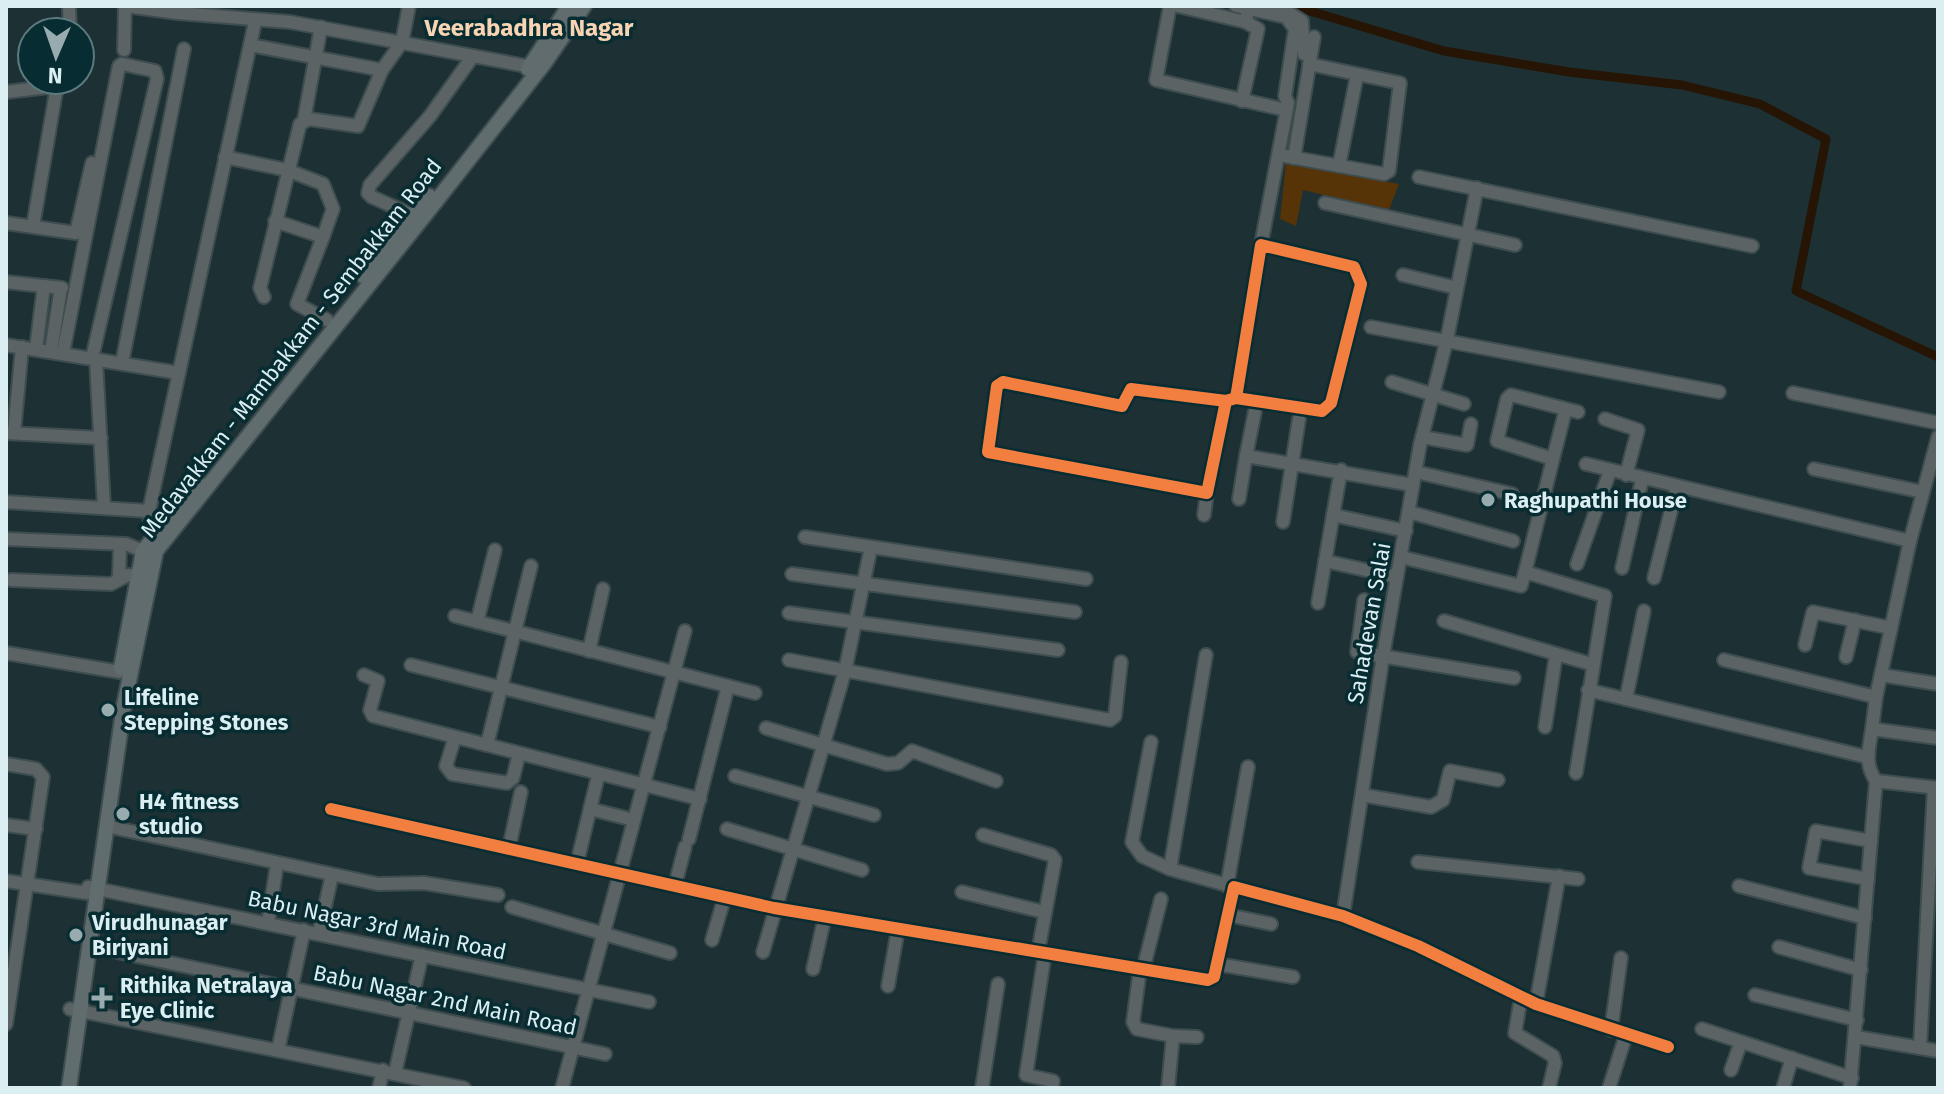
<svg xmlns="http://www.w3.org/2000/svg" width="1944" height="1094" viewBox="0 0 1944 1094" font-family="'Fira Sans',sans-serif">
	<rect width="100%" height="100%" fill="#1d3033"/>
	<polygon fill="#563407" points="1286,162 1399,184 1389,210 1303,190 1296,226 1280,219"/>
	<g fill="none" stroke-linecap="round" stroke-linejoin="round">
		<polyline stroke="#261505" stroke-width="9" points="1293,6 1444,51 1569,72 1682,85 1760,104 1826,139 1796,291 1938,357"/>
		<g stroke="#3d4d50" stroke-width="16">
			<g id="minor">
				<polyline points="69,6 70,32"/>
				<polyline points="126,6 178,13"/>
				<polyline points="178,6 178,13 290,22 537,68"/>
				<polyline points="1170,6 1156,80 1286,110"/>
				<polyline points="1178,6 1246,22 1247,15"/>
				<polyline points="1236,6 1286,17 1295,29 1285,96 1288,103 1261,245"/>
				<polyline points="1278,6 1302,21 1304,54"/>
				<polyline points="250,45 382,70"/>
				<polyline points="124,50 125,6"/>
				<polyline points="6,92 57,86 59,80"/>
				<polyline points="1242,101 1258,29 1246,22"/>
				<polyline points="304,120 321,27"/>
				<polyline points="1279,155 1384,174 1389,171 1400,83 1309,64"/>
				<polyline points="225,157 287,170 323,184 333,209 323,237"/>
				<polyline points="1294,158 1314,37"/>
				<polyline points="1339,166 1357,75"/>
				<polyline points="1419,177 1752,246"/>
				<polyline points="1325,203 1515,245"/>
				<polyline points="412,215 372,197 368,193 370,185 430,116 473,56"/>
				<polyline points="275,221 323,237 297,304 327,320"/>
				<polyline points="6,223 76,233 92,163"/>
				<polyline points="33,226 57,86"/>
				<polyline points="1403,275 1457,288"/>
				<polyline points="6,282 62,288"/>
				<polyline points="264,297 260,288 300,124 309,119 358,126 382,70 402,42 409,6"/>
				<polyline points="1371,327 1719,392"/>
				<polyline points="6,345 179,373"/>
				<polyline points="36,349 44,286"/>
				<polyline points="51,351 60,294"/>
				<polyline points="63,353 119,66 122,64 155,71 157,79 92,358"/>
				<polyline points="96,359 104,507"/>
				<polyline points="122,363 184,49"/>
				<polyline points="1392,382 1464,404"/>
				<polyline points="1793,393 1938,423"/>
				<polyline points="1226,401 1131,389 1122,406 1003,382 997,386 988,452 1207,493 1226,401 1236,398 1322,411 1331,403 1361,284 1354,267 1261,245 1236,398"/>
				<polyline points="1605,419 1638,430 1626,475"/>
				<polyline points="6,433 101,438"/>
				<polyline points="14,433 22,347"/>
				<polyline points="1422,437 1467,445 1471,424"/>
				<polyline points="1246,456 1255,411"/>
				<polyline points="1553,459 1564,416"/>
				<polyline points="1586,464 1910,541"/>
				<polyline points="1814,469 1923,492"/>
				<polyline points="1341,470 1333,515 1406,531"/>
				<polyline points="1416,472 1512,494"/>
				<polyline points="1239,499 1246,456 1413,485"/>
				<polyline points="6,502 149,511"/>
				<polyline points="1409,512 1513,541"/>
				<polyline points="1204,515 1207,493"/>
				<polyline points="1283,522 1299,419"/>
				<polyline points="164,537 150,525 149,511 255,22"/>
				<polyline points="805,537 1086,579"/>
				<polyline points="6,539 126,544 143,551"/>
				<polyline points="1401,557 1521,586 1525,572"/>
				<polyline points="1325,561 1397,577"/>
				<polyline points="1577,564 1610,471"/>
				<polyline points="1622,568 1642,480"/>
				<polyline points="792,574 1075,612"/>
				<polyline points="119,578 120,544"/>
				<polyline points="1654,578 1677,487"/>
				<polyline points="11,580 111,584 128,575 137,576"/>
				<polyline points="1364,600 1357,652 1514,678"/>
				<polyline points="1318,603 1333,515"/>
				<polyline points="789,613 1058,650"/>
				<polyline points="455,616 755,693"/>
				<polyline points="1444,621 1591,664"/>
				<polyline points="477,622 495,550"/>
				<polyline points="1805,645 1813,612 1891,628"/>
				<polyline points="589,651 603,589"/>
				<polyline points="6,653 120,672"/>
				<polyline points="1206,655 1170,869 1234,887"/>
				<polyline points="1846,657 1855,620"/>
				<polyline points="789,660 1110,720 1115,716 1121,662"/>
				<polyline points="1724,660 1876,697 1872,729"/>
				<polyline points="411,665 660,727"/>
				<polyline points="364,675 378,681 370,710 373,716 700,799"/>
				<polyline points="1881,675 1938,684"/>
				<polyline points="1588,690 1867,757"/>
				<polyline points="1876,697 1910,541 1938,437"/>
				<polyline points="1626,699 1644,611"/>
				<polyline points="1545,727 1556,655"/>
				<polyline points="766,728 887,764 898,763 912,751 996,781"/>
				<polyline points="455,737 446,766 452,774 507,783 513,778 519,754"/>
				<polyline points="1151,742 1132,842 1142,856 1170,869"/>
				<polyline points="487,745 531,566"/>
				<polyline points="6,764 36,769 43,777 6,1024"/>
				<polyline points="1576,773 1605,596 1525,572 1553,459 1497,441 1507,399 1511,395 1578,412"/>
				<polyline points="598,776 590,809 626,818"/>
				<polyline points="735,776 874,815"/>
				<polyline points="1876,781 1938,788"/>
				<polyline points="1362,795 1431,807 1443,800 1450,771 1498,780"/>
				<polyline points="331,809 774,908 1208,980 1214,977 1234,887 1343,916 1418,946 1536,1004 1668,1047"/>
				<polyline points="6,825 36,829"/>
				<polyline points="106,826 378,884 424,883 498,895"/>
				<polyline points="727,829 862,870"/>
				<polyline points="983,835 1051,855 1055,860 1038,952"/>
				<polyline points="689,839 728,686"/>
				<polyline points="509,848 521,792"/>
				<polyline points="1418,862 1578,879"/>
				<polyline points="577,863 590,809"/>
				<polyline points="1868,879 1809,868 1816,831 1871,841"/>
				<polyline points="6,881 87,893"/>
				<polyline points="675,885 685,847"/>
				<polyline points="1227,886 1248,767"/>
				<polyline points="1739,886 1865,918"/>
				<polyline points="88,887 649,1002"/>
				<polyline points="962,892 1044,912"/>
				<polyline points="512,907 670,953"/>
				<polyline points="1228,915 1271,924"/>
				<polyline points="1343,916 1383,656 1420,445 1447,339 1477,188"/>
				<polyline points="268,923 277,864"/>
				<polyline points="319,933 332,875"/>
				<polyline points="712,940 725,896"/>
				<polyline points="89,946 605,1054"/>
				<polyline points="1779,947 1861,970"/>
				<polyline points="763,952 845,671 871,547"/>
				<polyline points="1045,953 1026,1075 1053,1081 1052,1088"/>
				<polyline points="1217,964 1293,977"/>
				<polyline points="813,969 825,916"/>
				<polyline points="1140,969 1133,1022 1137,1029 1173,1036 1168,1088"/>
				<polyline points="1143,970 1161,899"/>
				<polyline points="888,986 898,929"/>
				<polyline points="1755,995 1857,1020"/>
				<polyline points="1521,997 1515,1033 1553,1056 1555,1063 1549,1088"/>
				<polyline points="1536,1004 1559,876"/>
				<polyline points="70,1009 464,1088"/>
				<polyline points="1702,1029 1852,1078"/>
				<polyline points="1611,1030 1621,958"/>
				<polyline points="1173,1036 1197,1037"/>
				<polyline points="1856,1037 1938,1051"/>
				<polyline points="1920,1048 1934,788"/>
				<polyline points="278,1050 304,930"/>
				<polyline points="1731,1070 1741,1042"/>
				<polyline points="395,1073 422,955"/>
				<polyline points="379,1088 383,1070"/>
				<polyline points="562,1088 685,631"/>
				<polyline points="982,1088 998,984"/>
				<polyline points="1609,1088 1626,1035"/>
				<polyline points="1783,1088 1792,1058"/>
				<path d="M1850,1088L1876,781C1864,764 1869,749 1872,729L1938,738"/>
			</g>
		</g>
		<g stroke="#3d4d50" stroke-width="18">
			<g id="major">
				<polyline points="528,69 569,6"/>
				<polyline points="363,276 429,196"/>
				<polyline points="121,668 143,551 198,482"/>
				<polyline points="69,1088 124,705 156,551 437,200 543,65 584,6"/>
			</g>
		</g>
		<use href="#minor" stroke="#5c6364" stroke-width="12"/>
		<use href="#major" stroke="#616c6e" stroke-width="14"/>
		<g stroke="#072d33" stroke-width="17">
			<g id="cycleway">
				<polyline points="1226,401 1131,389 1122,406 1003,382 997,386 988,452 1207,493 1226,401 1236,398 1322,411 1331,403 1361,284 1354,267 1261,245 1236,398"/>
				<polyline points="331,809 774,908 1208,980 1214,977 1234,887 1343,916 1418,946 1536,1004 1668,1047"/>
			</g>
		</g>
		<use href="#cycleway" stroke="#f27e40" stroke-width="12"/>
	</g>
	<g fill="#98acaf" stroke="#072d33" stroke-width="3">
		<circle cx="1488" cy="500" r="8"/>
		<circle cx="108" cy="710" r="8"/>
		<circle cx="123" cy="814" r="8"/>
		<circle cx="76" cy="935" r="8"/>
		<path d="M98 986h8v8h8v8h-8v8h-8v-8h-8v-8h8z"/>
	</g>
	<g text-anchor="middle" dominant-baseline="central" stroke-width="7" stroke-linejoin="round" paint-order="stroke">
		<g font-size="22" fill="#dbeef2" stroke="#072d33">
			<text transform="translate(291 348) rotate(-52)">Medavakkam - Mambakkam - Sembakkam Road</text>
			<text transform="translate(1369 623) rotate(-80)">Sahadevan Salai</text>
			<text transform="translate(377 925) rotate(12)">Babu Nagar 3rd Main Road</text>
			<text transform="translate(445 1000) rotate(12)">Babu Nagar 2nd Main Road</text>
		</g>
		<g font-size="22" font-weight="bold" fill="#dbeef2" stroke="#072d33" text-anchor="start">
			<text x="1504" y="500">Raghupathi House</text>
			<text x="124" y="697">Lifeline<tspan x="124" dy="25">Stepping Stones</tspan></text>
			<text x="139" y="801">H4 fitness<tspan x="139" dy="25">studio</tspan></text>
			<text x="92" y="922">Virudhunagar<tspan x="92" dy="25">Biriyani</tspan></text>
			<text x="120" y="985">Rithika Netralaya<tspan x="120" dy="25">Eye Clinic</tspan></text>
		</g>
		<g font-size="24" font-weight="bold" fill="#f9d4b3" stroke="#072d33">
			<text x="529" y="28">Veerabadhra Nagar</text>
		</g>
	</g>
	<rect width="1944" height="1094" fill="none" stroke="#dbeef2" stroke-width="16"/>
	<g transform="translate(56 56) rotate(182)"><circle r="38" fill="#072d33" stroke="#5c7a7f" stroke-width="2"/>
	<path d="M0-6L14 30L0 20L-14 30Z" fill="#98acaf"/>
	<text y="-12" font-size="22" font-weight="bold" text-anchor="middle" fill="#dbeef2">N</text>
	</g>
</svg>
